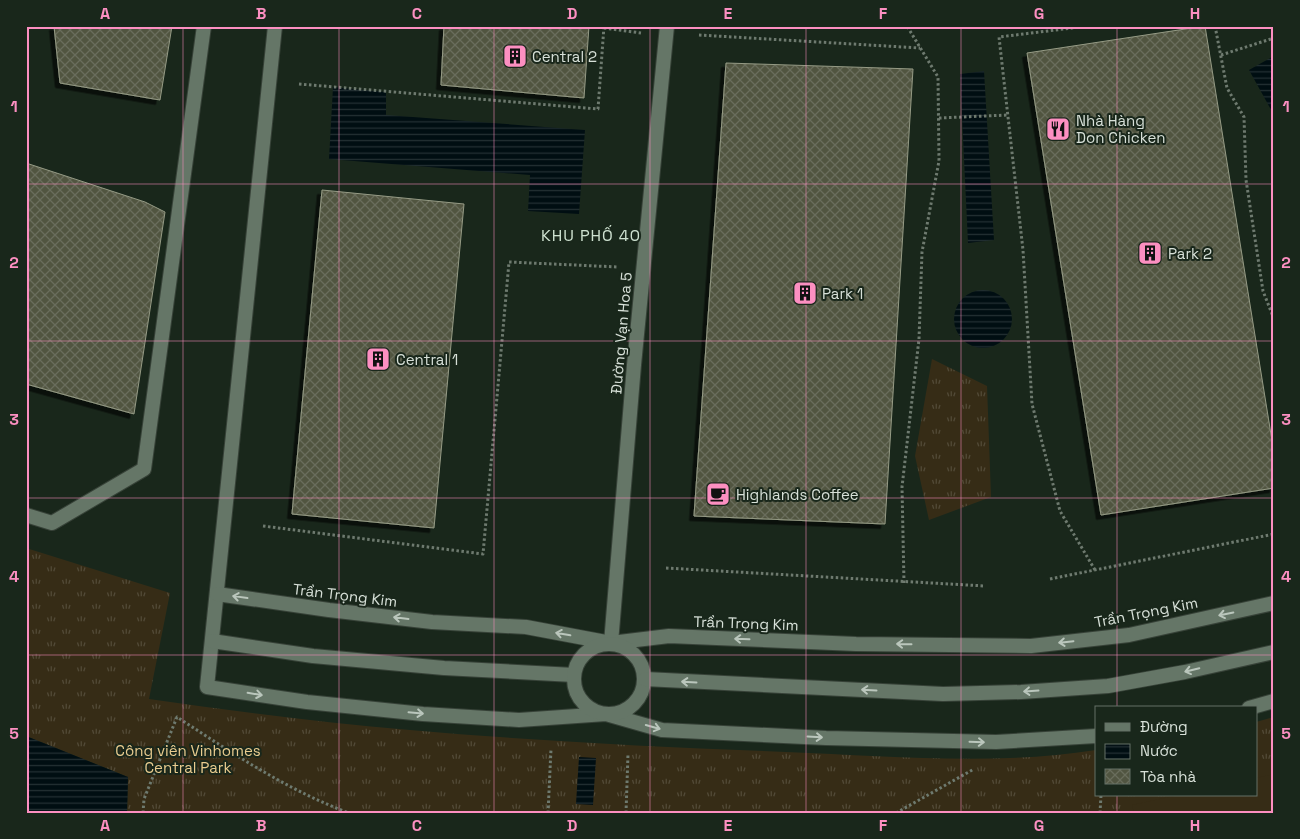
<svg xmlns="http://www.w3.org/2000/svg" width="1300" height="839" viewBox="0 0 1300 839" font-family="'Space Grotesk',sans-serif">
	<defs>
		<pattern id="grass-tufts" width="24" height="20" patternUnits="userSpaceOnUse" patternTransform="scale(1.25)"><rect width="24" height="20" fill="#362c16"/><path d="M3 7l-1-3M5 7V3M7 7l1-3M15 17l-1-3M17 17v-4M19 17l1-3" fill="none" stroke="#524a37"/></pattern>
		<pattern id="water-rules" width="6" height="5" patternUnits="userSpaceOnUse" patternTransform="scale(1.25)"><rect width="6" height="5" fill="#000e12"/><path d="M0 2.5h6" fill="none" stroke="#243134"/></pattern>
		<pattern id="building-cross-hatch" width="8" height="8" patternUnits="userSpaceOnUse" patternTransform="scale(1.25)"><rect width="8" height="8" fill="#515541"/><path d="M0 0l8 8M0 8l8-8" fill="none" stroke="#696d5c"/></pattern>
		<filter id="shadow"><feDropShadow dx="-4.5" dy="4.5" stdDeviation="0" flood-color="#0009"/></filter>
	</defs>
	<rect width="100%" height="100%" fill="#19271b"/>
	<g fill="url(#grass-tufts)">
		<polygon points="932,359 987,386 991,497 929,520 915,456"/>
		<path d="M26,548L170,593L149,699C235,711 322,723 410,730C535,741 661,747 786,752C889,756 994,766 1096,750V795H1256V722L1274,717V813H127L128,777L26,736Z"/>
	</g>
	<polygon fill="#362c16" points="1274,774 1274,813 1134,813 1132,805 1178,795 1256,795 1256,778"/>
	<g fill="url(#water-rules)">
		<polygon points="1274,56 1274,115 1249,70"/>
		<polygon points="984,71 994,240 968,243 960,74"/>
		<polygon points="333,87 386,92 386,115 585,130 579,214 528,211 530,175 329,159"/>
		<circle cx="983" cy="319" r="29"/>
		<polygon points="26,736 128,777 127,813 26,813"/>
		<polygon points="579,757 596,758 593,805 576,804"/>
	</g>
	<g fill="url(#building-cross-hatch)" stroke="#969b85" filter="url(#shadow)">
		<polygon points="54,26 172,26 160,100 60,83"/>
		<polygon points="444,26 589,26 584,98 441,85"/>
		<polygon points="1205,26 1274,453 1274,488 1101,515 1027,53"/>
		<polygon points="726,63 913,69 885,524 694,516"/>
		<polygon points="26,163 145,202 165,212 134,414 26,384"/>
		<polygon points="322,190 464,204 434,528 292,514"/>
	</g>
	<g fill="none" stroke-linecap="round" stroke-linejoin="round">
		<g stroke="#374238" stroke-width="16">
			<polyline id="service" points="26,515 52,523 144,469 204,26"/>
		</g>
		<g stroke="#374238" stroke-width="16">
			<g id="minor">
				<polyline points="275,26 207,687 307,702 423,714 519,720 606,714 662,730 826,738 996,742 1096,736"/>
				<polyline points="217,594 329,610 432,622 526,627 611,643 669,636 856,644 1031,646 1129,635 1274,603"/>
				<polyline points="212,641 313,656 444,668 574,675"/>
				<polyline points="611,643 634,365 667,26"/>
				<circle cx="609" cy="679" r="35"/>
				<polyline points="645,679 943,694 1021,692 1108,686 1185,672 1274,652"/>
				<polyline points="1249,708 1274,701"/>
			</g>
		</g>
		<g stroke="#6e7a6f" stroke-width="3" stroke-dasharray="2.5 2.5" stroke-linecap="butt">
			<polyline points="1088,26 999,37 1023,250 1032,404 1060,511 1095,570"/>
			<polyline points="1215,26 1227,88 1244,117 1246,180 1263,291 1274,319"/>
			<polyline points="604,28 641,33"/>
			<polyline points="699,35 920,48"/>
			<polyline points="1221,55 1274,38"/>
			<polyline points="299,84 598,109 604,26"/>
			<polyline points="939,118 1008,115"/>
			<polyline points="263,526 483,554 509,262 618,267"/>
			<polyline points="666,568 985,586"/>
			<polyline points="1050,579 1274,534"/>
			<polyline points="904,583 902,487 919,339 922,252 939,161 938,77 907,26"/>
			<path d="M143,813L144,799L177,717C232,753 287,790 349,813"/>
			<polyline points="548,813 551,749"/>
			<polyline points="626,813 628,754"/>
			<polyline points="896,813 974,769"/>
			<polyline points="1100,813 1101,795"/>
		</g>
		<use href="#service" stroke="#657667" stroke-width="14"/>
		<use href="#minor" stroke="#657667" stroke-width="14"/>
	</g>
	<defs><path id="oneway-shaft" d="M-6 0H5M1.5-3L5.5 0L1.5 3" fill="none" stroke-width="1.6" stroke-linecap="round" stroke-linejoin="round" transform="scale(1.25)"/></defs>
	<g stroke="#bac6bc">
		<use href="#oneway-shaft" transform="translate(240 597) rotate(-172)"/>
		<use href="#oneway-shaft" transform="translate(1226 614) rotate(168)"/>
		<use href="#oneway-shaft" transform="translate(401 618) rotate(-173)"/>
		<use href="#oneway-shaft" transform="translate(563 634) rotate(-170)"/>
		<use href="#oneway-shaft" transform="translate(742 639) rotate(-178)"/>
		<use href="#oneway-shaft" transform="translate(1066 642) rotate(174)"/>
		<use href="#oneway-shaft" transform="translate(904 644) rotate(-179)"/>
		<use href="#oneway-shaft" transform="translate(1192 670) rotate(167)"/>
		<use href="#oneway-shaft" transform="translate(689 682) rotate(-177)"/>
		<use href="#oneway-shaft" transform="translate(869 690) rotate(-177)"/>
		<use href="#oneway-shaft" transform="translate(1031 691) rotate(176)"/>
		<use href="#oneway-shaft" transform="translate(255 694) rotate(9)"/>
		<use href="#oneway-shaft" transform="translate(416 713) rotate(5)"/>
		<use href="#oneway-shaft" transform="translate(653 727) rotate(16)"/>
		<use href="#oneway-shaft" transform="translate(815 737) rotate(3)"/>
		<use href="#oneway-shaft" transform="translate(977 742) rotate(2)"/>
	</g>
	<path fill="none" stroke="#fc8fc1" stroke-width="1" stroke-opacity="0.55" d="M183,26V813M339,26V813M494,26V813M650,26V813M806,26V813M961,26V813M1117,26V708M26,184H1274M26,341H1274M26,498H1274M26,655H1274M1117,795V813"/>
	<defs>
		<g id="building-square" transform="scale(1.25)"><rect x="-9" y="-9" width="18" height="18" rx="4" fill="#fc8fc1" stroke="#19271b"/><path d="M-4-6H4V6H1V3H-1V6H-4ZM-2.5-4.3h1.7v1.8h-1.7ZM.8-4.3h1.7v1.8H.8ZM-2.5-1h1.7V.8h-1.7ZM.8-1h1.7V.8H.8Z" fill="#111"/></g>
		<g id="restaurant-square" transform="scale(1.25)"><rect x="-9" y="-9" width="18" height="18" rx="4" fill="#fc8fc1" stroke="#19271b"/><path d="M-5-6h1v4h1v-4h1v4h1v-4h1v5L-1.5 .5V6h-2V.5L-5-1ZM5-6V6H3V1.5H1.5Q1.5-4 5-6Z" fill="#111"/></g>
		<g id="cafe-square" transform="scale(1.25)"><rect x="-9" y="-9" width="18" height="18" rx="4" fill="#fc8fc1" stroke="#19271b"/><path d="M-5.5-4.5H6V0H3Q3 3.5 0 3.5H-2.5Q-5.5 3.5-5.5 0ZM3-3.2v2h1.7v-2ZM-6 4.5H4V6H-6Z" fill="#111"/></g>
	</defs>
	<g fill-rule="evenodd">
		<use href="#building-square" x="515" y="56"/>
		<use href="#restaurant-square" x="1058" y="129"/>
		<use href="#building-square" x="1150" y="253"/>
		<use href="#building-square" x="805" y="293"/>
		<use href="#building-square" x="378" y="359"/>
		<use href="#cafe-square" x="718" y="494"/>
	</g>
	<g text-anchor="middle" dominant-baseline="central" stroke-width="4" stroke-linejoin="round" paint-order="stroke">
		<g font-size="15" fill="#d7e0d8" stroke="#19271b" text-anchor="start">
			<text x="532" y="56">Central 2</text>
			<text x="1076" y="120">Nhà Hàng<tspan x="1076" dy="17">Don Chicken</tspan></text>
			<text x="1168" y="253">Park 2</text>
			<text x="822" y="293">Park 1</text>
			<text x="396" y="359">Central 1</text>
			<text x="736" y="494">Highlands Coffee</text>
		</g>
		<g font-size="15" fill="#d7e0d8" stroke="#19271b">
			<text transform="translate(621 333) rotate(-85)">Đường Vạn Hoa 5</text>
			<text transform="translate(345 595) rotate(7)">Trần Trọng Kim</text>
			<text transform="translate(1146 612) rotate(-11)">Trần Trọng Kim</text>
			<text transform="translate(746 623) rotate(2)">Trần Trọng Kim</text>
		</g>
		<g font-size="15" fill="#e9cc8f" stroke="#19271b">
			<text x="188" y="750">Công viên Vinhomes<tspan x="188" dy="17">Central Park</tspan></text>
		</g>
		<g font-size="16" letter-spacing="1" fill="#cee1d0" stroke="#19271b">
			<text x="591" y="235">KHU PHỐ 40</text>
		</g>
	</g>
	<rect width="1300" height="839" fill="none" stroke="#19271b" stroke-width="55"/>
	<rect x="1095" y="706" width="162" height="90" fill="#19271b" stroke="#657167"/>
	<rect x="1105" y="723" width="25" height="8" fill="#657667" stroke="#657167"/>
	<text x="1140" y="732" font-size="15" fill="#d7e0d8">Đường</text>
	<rect x="1105" y="744" width="25" height="15" fill="url(#water-rules)" stroke="#657167"/>
	<text x="1140" y="756" font-size="15" fill="#d7e0d8">Nước</text>
	<rect x="1105" y="769" width="25" height="15" fill="url(#building-cross-hatch)" stroke="#657167"/>
	<text x="1140" y="782" font-size="15" fill="#d7e0d8">Tòa nhà</text>
	<rect x="28" y="28" width="1244" height="784" fill="none" stroke="#fc8fc1" stroke-width="2"/>
	<g font-size="16" text-anchor="middle" font-weight="bold" fill="#fc8fc1">
		<text x="105" y="19">A</text>
		<text x="261" y="19">B</text>
		<text x="417" y="19">C</text>
		<text x="572" y="19">D</text>
		<text x="728" y="19">E</text>
		<text x="883" y="19">F</text>
		<text x="1039" y="19">G</text>
		<text x="1195" y="19">H</text>
		<text x="14" y="112">1</text>
		<text x="1286" y="112">1</text>
		<text x="14" y="268">2</text>
		<text x="1286" y="268">2</text>
		<text x="14" y="425">3</text>
		<text x="1286" y="425">3</text>
		<text x="14" y="582">4</text>
		<text x="1286" y="582">4</text>
		<text x="14" y="739">5</text>
		<text x="1286" y="739">5</text>
		<text x="105" y="831">A</text>
		<text x="261" y="831">B</text>
		<text x="417" y="831">C</text>
		<text x="572" y="831">D</text>
		<text x="728" y="831">E</text>
		<text x="883" y="831">F</text>
		<text x="1039" y="831">G</text>
		<text x="1195" y="831">H</text>
	</g>
</svg>
